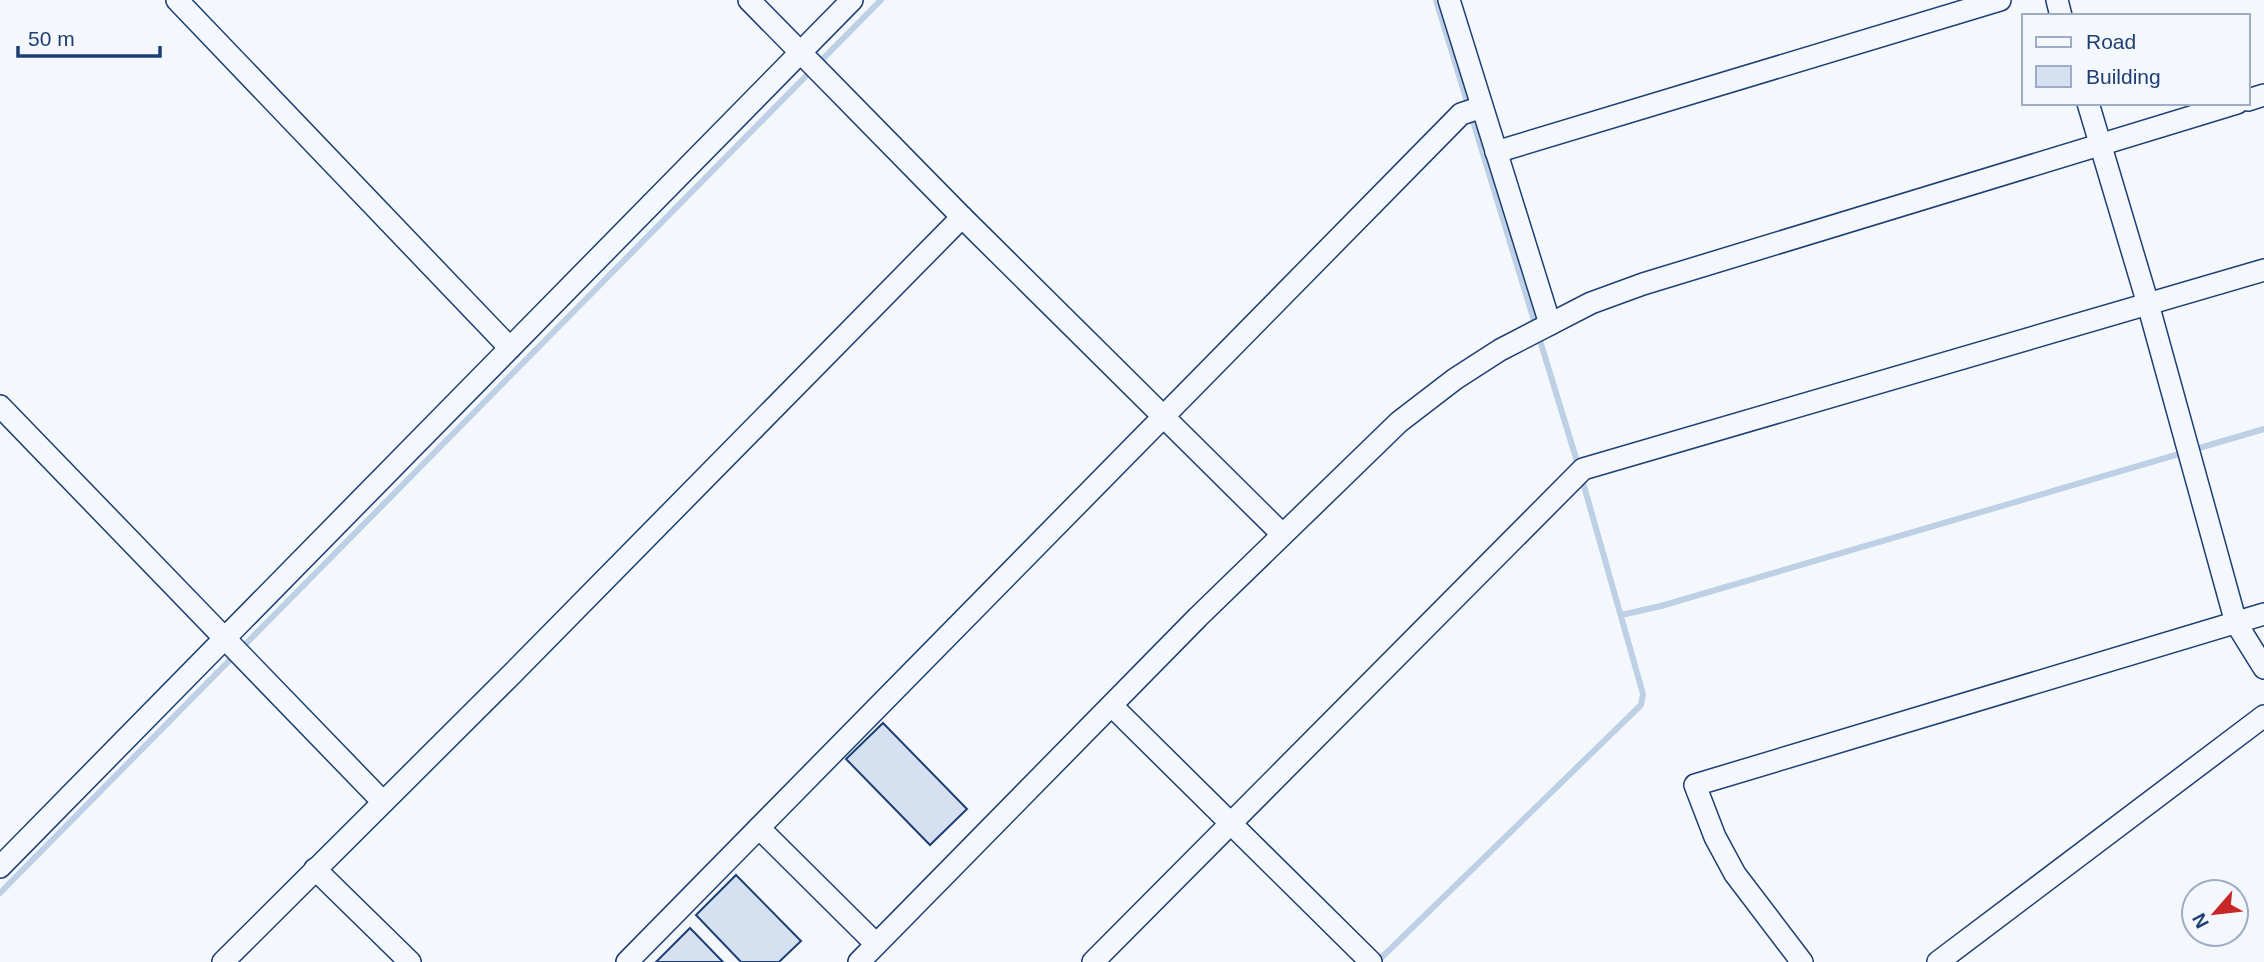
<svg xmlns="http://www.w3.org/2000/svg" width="2264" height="962" viewBox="0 0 2264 962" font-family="Helvetica,sans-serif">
	<rect width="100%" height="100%" fill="#f4f7fb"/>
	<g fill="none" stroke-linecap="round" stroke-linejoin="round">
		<g stroke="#bed0e5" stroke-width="6">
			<polyline points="1436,0 1579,468"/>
			<polyline points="1621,615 1661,606 2264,429"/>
			<polyline points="0,893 881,0"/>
			<polyline points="1377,962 1641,705 1643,694 1582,479"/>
		</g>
	</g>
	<g fill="#d5e0f0" stroke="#1d3f73" stroke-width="2">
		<polygon points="883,723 967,809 930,845 846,759"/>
		<polygon points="736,875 801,941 779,962 741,962 696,915"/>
		<polygon points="690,928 723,962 656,962"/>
	</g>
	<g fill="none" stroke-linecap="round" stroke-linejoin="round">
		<g stroke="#1d3f73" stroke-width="24">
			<g id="minor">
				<polyline points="177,0 510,348"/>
				<polyline points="749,0 962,217 1282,534"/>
				<polyline points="1449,0 1550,324"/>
				<polyline points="2057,0 2061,16"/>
				<polyline points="2248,100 2264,95"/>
				<polyline points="2088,103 2148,304 2236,623 2264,668"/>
				<polyline points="1496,152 2000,0"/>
				<polyline points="0,406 382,801"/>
				<polyline points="1112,706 1371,962"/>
				<polyline points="759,828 876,944"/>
				<polyline points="0,867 852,0"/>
				<polyline points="315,869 410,962"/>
				<polyline points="223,962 512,674 962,217"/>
				<polyline points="627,962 1461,114 1482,107"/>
				<polyline points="859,962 1198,617 1399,422 1455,379 1500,350 1591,303 1643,284 2237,103"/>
				<polyline points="1093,962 1583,469 2264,270"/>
				<polyline points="1802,962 1735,874 1715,837 1695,785 2264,614"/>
				<polyline points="1938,962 2264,716"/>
			</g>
		</g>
		<use href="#minor" stroke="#f4f7fb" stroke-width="21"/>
	</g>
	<rect x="2022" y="14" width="228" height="91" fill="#f4f7fb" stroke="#9eadc5" stroke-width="2"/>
	<rect x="2036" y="37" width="35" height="10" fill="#f4f7fb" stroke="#9eadc5" stroke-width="2"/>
	<text x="2086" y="49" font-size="21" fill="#1d3f73">Road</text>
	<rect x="2036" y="66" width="35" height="21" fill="#d5e0f0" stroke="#9eadc5" stroke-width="2"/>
	<text x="2086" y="84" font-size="21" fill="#1d3f73">Building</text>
	<g transform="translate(2215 913) rotate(242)"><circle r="33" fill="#f4f7fb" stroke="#9eadc5" stroke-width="2"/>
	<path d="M0-5L12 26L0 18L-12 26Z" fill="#c62828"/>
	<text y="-10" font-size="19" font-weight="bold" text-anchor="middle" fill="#1d3f73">N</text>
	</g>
	<path d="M18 46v10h142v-10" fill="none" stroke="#1d3f73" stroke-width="3.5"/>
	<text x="28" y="46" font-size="21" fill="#1d3f73" stroke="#f4f7fb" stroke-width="5" paint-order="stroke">50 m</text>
</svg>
